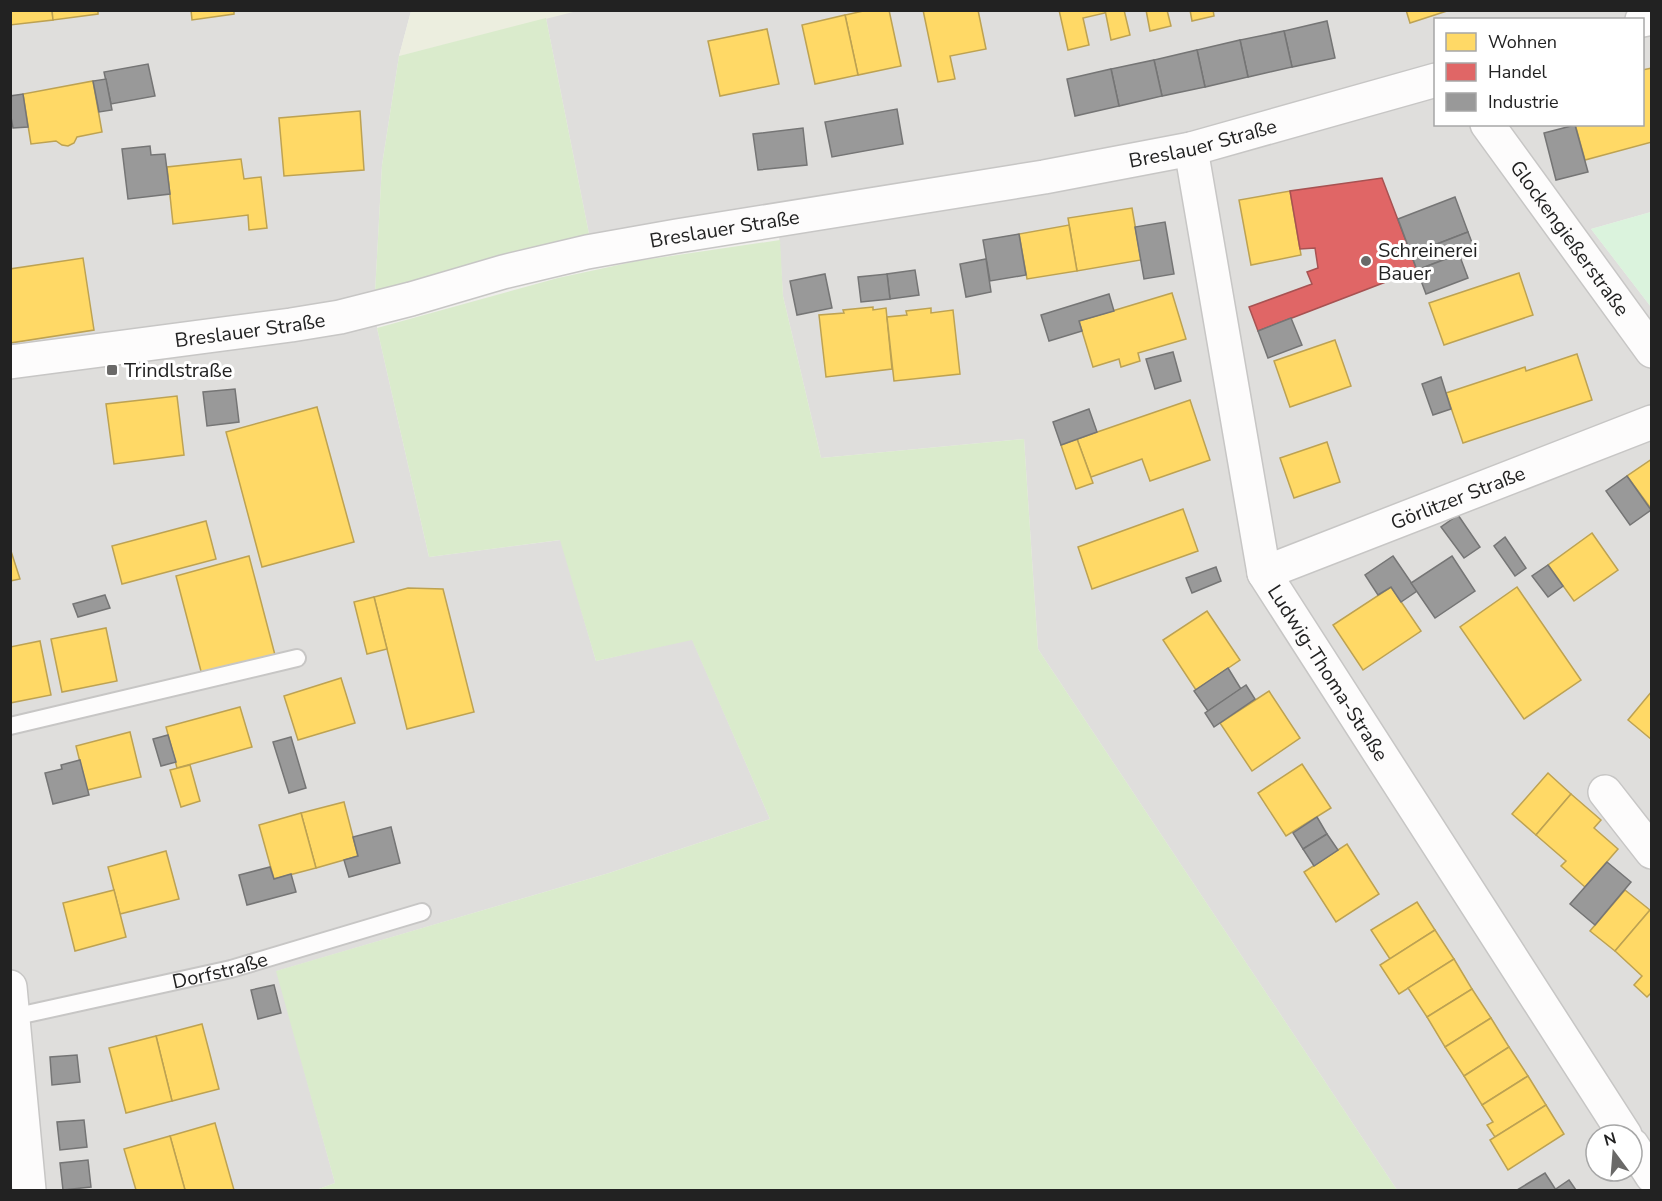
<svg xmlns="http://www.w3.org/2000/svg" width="1662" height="1201" viewBox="0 0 1662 1201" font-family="'Nunito Sans',sans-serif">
	<rect width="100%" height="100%" fill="#efeeeb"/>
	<g fill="#dfdedc" fill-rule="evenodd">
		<path d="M577,10L1651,11V212L1591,229L1651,307V1190H1397L1038,649L1024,439L821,458L783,296L777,204L589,234L546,18ZM1436,20H1642V124H1436ZM1596,1135H1632V1171H1596Z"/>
		<polygon points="10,11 411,11 399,56 382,165 375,293 377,328 429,557 561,540 596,661 692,639 770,819 609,873 277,971 335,1183 316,1190 16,1190 10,1128"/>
	</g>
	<polygon fill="#eceedf" points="411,11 577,11 399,56"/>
	<g fill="#daebcc">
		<polygon points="546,18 589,234 473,263 375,293 382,165 399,56"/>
		<polygon points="780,240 783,296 821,458 1024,439 1038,649 1397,1190 316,1190 335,1183 276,971 609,873 770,819 692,640 596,661 560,540 429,557 377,328 558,278 637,261"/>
	</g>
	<polygon fill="#dbf3dd" points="1651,212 1652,212 1651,307 1591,229"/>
	<g fill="#ffd966" stroke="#bda252" stroke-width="1.5">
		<polygon points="10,10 52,10 53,20 10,25"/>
		<polygon points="52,10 98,10 98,14 53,20"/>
		<polygon points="191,10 234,10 234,14 192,20"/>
		<polygon points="868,10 889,10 901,66 858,75 845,15"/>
		<polygon points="923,10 978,10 986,49 950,56 955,79 938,82"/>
		<polygon points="1059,10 1105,10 1105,13 1083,18 1089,45 1068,50"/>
		<polygon points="1105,10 1124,10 1130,35 1111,40"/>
		<polygon points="1146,10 1167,10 1171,26 1150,31"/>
		<polygon points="1190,10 1213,10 1214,16 1192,21"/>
		<polygon points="1406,10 1450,10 1410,23"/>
		<polygon points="845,15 858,75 815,84 802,25"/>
		<polygon points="767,29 779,84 720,96 708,41"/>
		<polygon points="1652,68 1652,142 1585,160 1575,124 1642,124 1642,70"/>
		<polygon points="93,81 102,132 77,137 74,143 68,146 62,145 56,141 31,144 23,94"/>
		<polygon points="360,111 364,170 284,176 279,118"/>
		<polygon points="241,159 244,179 261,177 267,228 249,230 248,215 173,224 167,167"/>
		<polygon points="1290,191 1301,255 1251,265 1239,200"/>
		<polygon points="1132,208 1141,260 1077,271 1068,218"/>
		<polygon points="1069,225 1077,271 1027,279 1019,234"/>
		<polygon points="83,258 94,330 10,343 10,269"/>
		<polygon points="1519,273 1533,315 1444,345 1429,303"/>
		<polygon points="1172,293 1186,339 1138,353 1140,361 1121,367 1119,359 1093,367 1079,321"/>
		<polygon points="873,307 873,310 886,308 892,369 826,377 819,315 844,313 843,310"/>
		<polygon points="931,308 931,313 953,310 960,374 894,381 887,317 907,315 906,311"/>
		<polygon points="1335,340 1351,386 1290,407 1274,361"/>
		<polygon points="1577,354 1592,400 1463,443 1446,393 1525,367 1526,371"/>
		<polygon points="177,396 184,455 114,464 106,404"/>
		<polygon points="1190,400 1210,460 1150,481 1142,459 1091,477 1077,439"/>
		<polygon points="317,407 354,542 262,567 226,432"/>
		<polygon points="1077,439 1093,483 1076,489 1061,445"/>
		<polygon points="1327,442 1340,482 1294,498 1280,458"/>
		<polygon points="1652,459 1652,510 1627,476"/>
		<polygon points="1183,509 1198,551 1092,589 1078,547"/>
		<polygon points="206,521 216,559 122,584 112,546"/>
		<polygon points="1592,533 1618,570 1574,601 1548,565"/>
		<polygon points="10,548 20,579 10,581"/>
		<polygon points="249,556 275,655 202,675 176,576"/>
		<polygon points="1391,587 1421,631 1363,670 1333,625"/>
		<polygon points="1517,587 1581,680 1524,719 1460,627"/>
		<polygon points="408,588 443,589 474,712 407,729 374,597"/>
		<polygon points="374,597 387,649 367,654 354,602"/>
		<polygon points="1207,611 1240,660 1196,690 1163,640"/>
		<polygon points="106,628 117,681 62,692 51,639"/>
		<polygon points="40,641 51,695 10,703 10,647"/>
		<polygon points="341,678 355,723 298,740 284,696"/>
		<polygon points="1269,691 1300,738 1252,771 1220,723"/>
		<polygon points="1652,691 1652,740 1628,720"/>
		<polygon points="240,707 252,747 177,768 166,727"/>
		<polygon points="130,732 141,777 87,790 76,746"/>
		<polygon points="1302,764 1331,808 1286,836 1258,793"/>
		<polygon points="190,765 200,801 181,807 170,770"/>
		<polygon points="1548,773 1571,794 1536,835 1512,814"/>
		<polygon points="1571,794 1601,820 1594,828 1618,849 1585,887 1561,866 1566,861 1536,835"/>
		<polygon points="344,802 358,856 316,868 301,813"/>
		<polygon points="301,813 316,868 274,879 259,825"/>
		<polygon points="1347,844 1379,894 1336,922 1304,872"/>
		<polygon points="166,851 179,899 120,914 108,867"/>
		<polygon points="114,890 126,937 75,951 63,903"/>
		<polygon points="1625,890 1650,910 1615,951 1590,931"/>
		<polygon points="1417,902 1435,930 1390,959 1371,930"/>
		<polygon points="1650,910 1652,912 1652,992 1647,997 1634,985 1642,976 1615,951"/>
		<polygon points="1435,930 1454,959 1399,994 1380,965"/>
		<polygon points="1454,959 1472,989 1427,1017 1408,988"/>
		<polygon points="1472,989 1491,1018 1445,1047 1427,1017"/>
		<polygon points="1491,1018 1509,1047 1464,1076 1445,1047"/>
		<polygon points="202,1024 219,1089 172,1101 156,1036"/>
		<polygon points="156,1036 172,1101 126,1113 109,1048"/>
		<polygon points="1509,1047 1528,1076 1482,1105 1464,1076"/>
		<polygon points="1528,1076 1546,1105 1495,1137 1487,1125 1493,1122 1482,1105"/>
		<polygon points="1546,1105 1564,1134 1508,1170 1490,1140"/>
		<polygon points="215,1123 234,1190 185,1190 170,1136"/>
		<polygon points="170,1136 185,1190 136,1190 124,1149"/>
	</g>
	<polygon fill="#e06666" stroke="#a75252" stroke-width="1.5" points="1382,178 1417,270 1258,331 1249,307 1312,284 1307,272 1318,268 1315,248 1300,249 1290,191"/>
	<g fill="#999" stroke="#757575" stroke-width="1.5">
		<polygon points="1327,21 1335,58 1292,67 1284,31"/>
		<polygon points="1284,31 1292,67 1248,77 1240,40"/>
		<polygon points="1240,40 1248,77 1205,87 1197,50"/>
		<polygon points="1197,50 1205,87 1162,96 1154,60"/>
		<polygon points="1154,60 1162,96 1119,106 1111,69"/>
		<polygon points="148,64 155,96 111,104 104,72"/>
		<polygon points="1111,69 1119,106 1075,116 1067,79"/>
		<polygon points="106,79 112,110 99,112 93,81"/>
		<polygon points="23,94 28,127 13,128 10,112 10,96"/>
		<polygon points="897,109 903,144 832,157 825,122"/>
		<polygon points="1575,125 1588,172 1556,180 1544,133"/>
		<polygon points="803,128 807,165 758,170 753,134"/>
		<polygon points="150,146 151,155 165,154 170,194 128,199 122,149"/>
		<polygon points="1455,197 1468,232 1411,254 1398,219"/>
		<polygon points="1165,222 1174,274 1144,279 1135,227"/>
		<polygon points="1468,232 1474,248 1417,270 1411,254"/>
		<polygon points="1019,234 1026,275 990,281 983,240"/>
		<polygon points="1459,254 1468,278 1426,294 1417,270"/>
		<polygon points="986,259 991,292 966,297 960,264"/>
		<polygon points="915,270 919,295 890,299 887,274"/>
		<polygon points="825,274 832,308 797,315 790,281"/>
		<polygon points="887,274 890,299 861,302 858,277"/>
		<polygon points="1109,294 1114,311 1079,321 1082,331 1049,341 1041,315"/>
		<polygon points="1291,318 1302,345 1268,358 1258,331"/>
		<polygon points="1173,352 1181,381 1155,389 1146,359"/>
		<polygon points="1441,377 1451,409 1433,415 1422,384"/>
		<polygon points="235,389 239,422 207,426 203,392"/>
		<polygon points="1089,409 1097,432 1061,445 1053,422"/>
		<polygon points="1627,476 1651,510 1630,525 1606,491"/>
		<polygon points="1458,515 1480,547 1464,558 1441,527"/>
		<polygon points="1505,537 1526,568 1515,576 1494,546"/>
		<polygon points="1393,556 1417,591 1401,602 1391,587 1378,595 1365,575"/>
		<polygon points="1452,556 1475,591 1435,618 1411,583"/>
		<polygon points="1548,565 1563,586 1548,597 1532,576"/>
		<polygon points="1216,567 1221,581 1192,593 1186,578"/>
		<polygon points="105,595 110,608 78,617 73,604"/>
		<polygon points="1228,668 1241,689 1208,711 1194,691"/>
		<polygon points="1246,685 1255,699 1214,727 1205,713"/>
		<polygon points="168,735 176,762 161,766 153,739"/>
		<polygon points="291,737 306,788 289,793 273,742"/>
		<polygon points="80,760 89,795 53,804 45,773 62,769 61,765"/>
		<polygon points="1317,817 1327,834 1303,849 1293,833"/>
		<polygon points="391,827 400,863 349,877 344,860 358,856 353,837"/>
		<polygon points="1327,834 1338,850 1314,866 1303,849"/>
		<polygon points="1607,862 1631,882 1595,925 1570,904"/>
		<polygon points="270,867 274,879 291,874 296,892 247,905 239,875"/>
		<polygon points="274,985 281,1013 258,1019 251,990"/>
		<polygon points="77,1055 80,1082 52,1085 50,1057"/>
		<polygon points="84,1120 87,1147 60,1150 57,1122"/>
		<polygon points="88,1160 91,1187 63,1190 60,1163"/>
		<polygon points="1545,1173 1556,1190 1517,1190"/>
		<polygon points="1569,1180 1576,1190 1556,1190 1556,1189"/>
	</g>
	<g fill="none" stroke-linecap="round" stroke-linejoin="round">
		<g stroke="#c7c6c5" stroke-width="20">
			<g id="service">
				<polyline points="10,726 297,658"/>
				<path id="s1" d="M13,1017L231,969L422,912"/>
			</g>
		</g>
		<g stroke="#c7c6c5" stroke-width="36">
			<g id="minor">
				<polyline points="1642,20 1652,18"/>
				<path id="s2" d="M1487,124L1652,351"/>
				<path id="s3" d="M1191,149L1264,573L1625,1135"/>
				<path id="s4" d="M10,362L291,325L340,317L411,299L503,272L587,252L677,236L1044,177L1191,149L1436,80"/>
				<path id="s5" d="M1264,573L1652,422"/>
				<polyline points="1605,792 1652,852"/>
				<polyline points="10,987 29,1190"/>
				<polyline points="1632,1145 1652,1176"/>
			</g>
		</g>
		<use href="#service" stroke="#fdfcfc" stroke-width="16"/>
		<use href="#minor" stroke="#fdfcfc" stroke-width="33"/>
	</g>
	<g fill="#6a6968" stroke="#fff" stroke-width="2">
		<circle cx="1366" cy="261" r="6"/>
		<rect x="106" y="364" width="12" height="12" rx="3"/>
	</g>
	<g text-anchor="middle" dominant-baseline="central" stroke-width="6" stroke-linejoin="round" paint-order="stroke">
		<g font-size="20" fill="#222" stroke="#fff">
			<text stroke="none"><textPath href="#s4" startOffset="1214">Breslauer Straße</textPath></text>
			<text stroke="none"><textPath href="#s4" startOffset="728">Breslauer Straße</textPath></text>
			<text stroke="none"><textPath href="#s2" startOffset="141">Glockengießerstraße</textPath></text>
			<text stroke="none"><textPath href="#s4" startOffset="242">Breslauer Straße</textPath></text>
			<text stroke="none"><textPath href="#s5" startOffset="208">Görlitzer Straße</textPath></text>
			<text stroke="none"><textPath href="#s3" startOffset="549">Ludwig-Thoma-Straße</textPath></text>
			<text stroke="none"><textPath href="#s1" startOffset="212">Dorfstraße</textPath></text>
		</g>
		<g font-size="20" fill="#222" stroke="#fff" text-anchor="start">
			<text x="1378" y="250">Schreinerei<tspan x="1378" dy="23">Bauer</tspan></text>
			<text x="124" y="370">Trindlstraße</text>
		</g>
	</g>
	<rect width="1662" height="1201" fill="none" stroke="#222222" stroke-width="24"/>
	<rect x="1434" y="18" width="210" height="108" fill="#ffffff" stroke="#a7a7a7" stroke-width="1.5"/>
	<rect x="1446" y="33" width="30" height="18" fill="#ffd966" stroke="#a7a7a7" stroke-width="1.5"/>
	<text x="1488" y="48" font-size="18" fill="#222222">Wohnen</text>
	<rect x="1446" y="63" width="30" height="18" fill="#e06666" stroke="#a7a7a7" stroke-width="1.5"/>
	<text x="1488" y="78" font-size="18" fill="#222222">Handel</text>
	<rect x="1446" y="93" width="30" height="18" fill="#999999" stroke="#a7a7a7" stroke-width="1.5"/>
	<text x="1488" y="108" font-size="18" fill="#222222">Industrie</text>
	<g transform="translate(1614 1153) rotate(344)"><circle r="28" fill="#ffffff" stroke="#a7a7a7" stroke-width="1.5"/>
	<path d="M0-4.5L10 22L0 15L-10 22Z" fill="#6a6968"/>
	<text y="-9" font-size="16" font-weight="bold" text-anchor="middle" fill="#222222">N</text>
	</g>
</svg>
